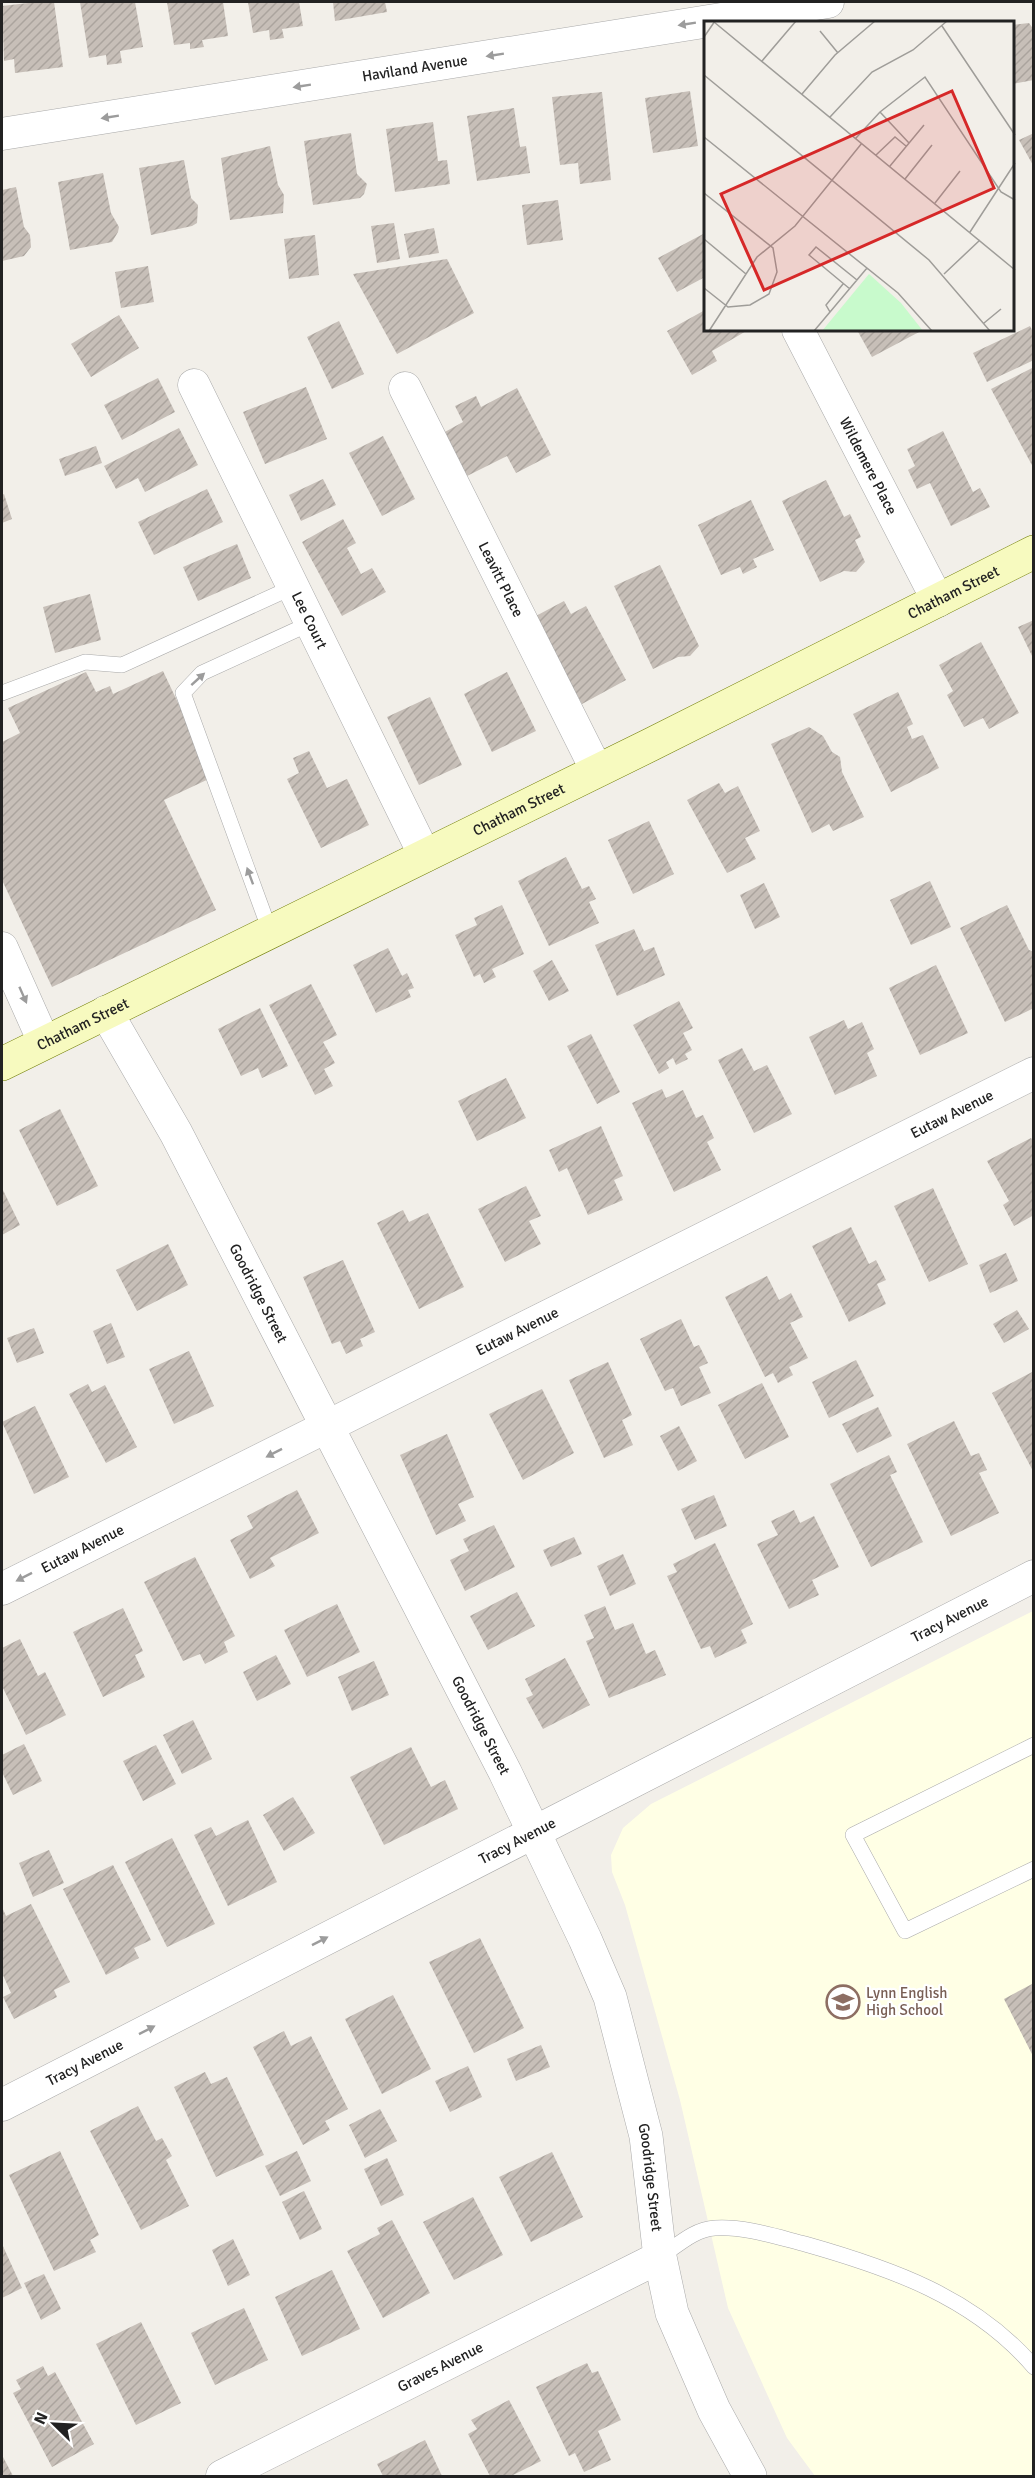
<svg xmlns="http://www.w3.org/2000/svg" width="1035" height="2478" viewBox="0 0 1035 2478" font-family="Signika,sans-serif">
	<defs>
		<pattern id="building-hatch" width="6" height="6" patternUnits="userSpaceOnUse" patternTransform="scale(1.5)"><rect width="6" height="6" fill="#c7bfb8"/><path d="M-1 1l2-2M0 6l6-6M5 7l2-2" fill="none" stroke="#aba49e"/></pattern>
	</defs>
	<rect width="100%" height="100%" fill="#f2efe9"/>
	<polygon fill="#ffffe5" points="1033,1611 1033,2476 815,2476 787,2438 728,2308 680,2100 625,1905 612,1872 611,1855 623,1828 651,1804"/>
	<g fill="url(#building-hatch)">
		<polygon points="37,2 54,2 63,67 15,73 14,59 4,61 2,6"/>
		<polygon points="80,2 135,2 143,47 120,51 122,63 107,65 106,55 89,58"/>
		<polygon points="167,2 223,2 228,36 202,40 204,47 190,49 190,43 174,45"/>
		<polygon points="248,2 299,2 303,26 282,29 284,38 270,40 269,30 253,33"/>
		<polygon points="333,2 385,2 387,12 335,21"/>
		<polygon points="1029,23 1034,30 1034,80 1012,84 1012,25"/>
		<polygon points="690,91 698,146 653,153 645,98"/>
		<polygon points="602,92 611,180 580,184 578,163 560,165 552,97"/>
		<polygon points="514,108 520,147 526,146 530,173 477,181 467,116"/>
		<polygon points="433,122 438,161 447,160 450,184 395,192 386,129"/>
		<polygon points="351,133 357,174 367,184 364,194 360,198 313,205 304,141"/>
		<polygon points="1034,133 1034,167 1019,140"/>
		<polygon points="270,146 278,185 284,195 283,213 230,220 221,158"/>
		<polygon points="184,160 191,198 198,205 197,223 192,226 151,235 139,168"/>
		<polygon points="103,173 111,213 119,227 118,232 112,242 70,250 58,182"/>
		<polygon points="16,187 24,227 30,235 31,247 24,256 2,261 2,190"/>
		<polygon points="558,200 563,240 527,245 522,205"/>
		<polygon points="394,223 400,259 377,263 371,226"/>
		<polygon points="434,228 439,253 409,258 404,234"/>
		<polygon points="705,233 705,277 677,292 658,258"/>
		<polygon points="315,235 319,275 289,279 284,239"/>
		<polygon points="447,259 474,313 397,354 353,274"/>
		<polygon points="148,266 154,302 121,308 115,272"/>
		<polygon points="705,310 705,330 748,330 712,351 717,361 692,375 667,331"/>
		<polygon points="119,315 139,348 91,377 71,344"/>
		<polygon points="339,321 364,374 332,389 307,337"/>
		<polygon points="1030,326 1034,334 1034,360 987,382 973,353"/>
		<polygon points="857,330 918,330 919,332 872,357"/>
		<polygon points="1034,367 1034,469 991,389"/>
		<polygon points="158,378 175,412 122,440 104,405"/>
		<polygon points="306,387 327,439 265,464 243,412"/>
		<polygon points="517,388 551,455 516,473 507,456 465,477 443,433 463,422 455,406 476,396 481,407"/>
		<polygon points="179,428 198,465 145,492 138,478 116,489 104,466"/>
		<polygon points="943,431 973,492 980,488 990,507 951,526 930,483 917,489 908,470 915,466 907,449"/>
		<polygon points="383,436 415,499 382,516 349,453"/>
		<polygon points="96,446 102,463 65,476 59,459"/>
		<polygon points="323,479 336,505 301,521 289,495"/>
		<polygon points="826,480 844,517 850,514 861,537 855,540 865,562 856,572 844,571 820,582 782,501"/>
		<polygon points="207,489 223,522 154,555 138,522"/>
		<polygon points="4,494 12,519 2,523 2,495"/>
		<polygon points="751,500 774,550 753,559 757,567 743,574 740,567 721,575 698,525"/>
		<polygon points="343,519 356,543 347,548 361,574 372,568 386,592 342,616 302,542"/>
		<polygon points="237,544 251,578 198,601 183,567"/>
		<polygon points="660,565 699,646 690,656 678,657 653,669 614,586"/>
		<polygon points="90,594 101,640 55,653 43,607"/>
		<polygon points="564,601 571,614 586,606 626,680 582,704 534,617"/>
		<polygon points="1034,620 1034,660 1018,627"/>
		<polygon points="981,642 1019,713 989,729 983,718 964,727 947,695 953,691 939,665"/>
		<polygon points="163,671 213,777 164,800 216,910 52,987 2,880 2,742 20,733 8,708 86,672 96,692 110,686 113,694"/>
		<polygon points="507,672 536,731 492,752 464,694"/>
		<polygon points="898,692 913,724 907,727 912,739 923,735 939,768 891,792 853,714"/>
		<polygon points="430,697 462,765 419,785 387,717"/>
		<polygon points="809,727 823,736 832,752 840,757 842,772 864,817 833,831 829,824 812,833 771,744"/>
		<polygon points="309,751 327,788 347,779 369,825 321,848 287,779 299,773 293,758"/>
		<polygon points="719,783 725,793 738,786 760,831 745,838 756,859 727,873 687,800"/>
		<polygon points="649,821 674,874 633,894 608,840"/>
		<polygon points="566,857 582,889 589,886 596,899 589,902 599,923 549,946 518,881"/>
		<polygon points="930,881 951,927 911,945 890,900"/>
		<polygon points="764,883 780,917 755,929 740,895"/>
		<polygon points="502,905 524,954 492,969 496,977 484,983 480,974 474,977 455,935 477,925 474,918"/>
		<polygon points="1007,905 1029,950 1034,952 1034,1008 1005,1022 960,928"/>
		<polygon points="634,929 644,951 654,947 665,975 617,996 595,945"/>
		<polygon points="388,948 402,976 407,973 414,988 408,990 411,997 376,1013 353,965"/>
		<polygon points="552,960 569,991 549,1001 533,971"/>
		<polygon points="936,965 968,1033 920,1055 889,988"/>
		<polygon points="311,984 337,1035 323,1042 335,1063 324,1069 333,1086 315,1095 269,1005"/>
		<polygon points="679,1001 693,1028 683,1033 692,1050 685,1054 688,1059 676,1065 673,1058 666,1062 669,1068 659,1074 633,1025"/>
		<polygon points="260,1008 288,1066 262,1078 258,1068 241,1076 218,1029"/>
		<polygon points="844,1020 848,1029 862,1022 874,1049 867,1053 877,1076 835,1095 809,1037"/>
		<polygon points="591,1034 620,1092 597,1104 567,1046"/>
		<polygon points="742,1048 754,1071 767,1065 792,1114 754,1133 718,1060"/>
		<polygon points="506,1078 526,1118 477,1141 458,1101"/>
		<polygon points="662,1089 666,1098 683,1090 696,1118 703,1115 714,1138 707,1142 721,1170 674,1192 632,1103"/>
		<polygon points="60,1109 98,1186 57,1206 19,1130"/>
		<polygon points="601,1126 623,1176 614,1180 623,1200 588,1215 567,1168 559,1172 549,1150"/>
		<polygon points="1031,1138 1034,1142 1034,1215 1014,1226 1003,1205 1009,1201 987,1161"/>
		<polygon points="526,1186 541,1216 529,1221 541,1244 505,1262 478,1209"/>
		<polygon points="2,1188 20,1225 2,1235"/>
		<polygon points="933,1188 968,1264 929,1282 894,1206"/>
		<polygon points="403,1210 409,1222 428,1213 464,1287 419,1309 377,1223"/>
		<polygon points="851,1227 869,1264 876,1260 886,1280 877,1284 886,1304 849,1322 812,1246"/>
		<polygon points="168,1244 188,1285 137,1311 116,1270"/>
		<polygon points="1006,1253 1018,1281 990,1293 979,1265"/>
		<polygon points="343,1260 375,1332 360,1339 363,1346 346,1354 340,1341 332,1344 303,1277"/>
		<polygon points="767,1276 779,1300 791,1293 803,1317 790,1323 808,1358 789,1367 793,1375 778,1383 773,1373 765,1377 725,1297"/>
		<polygon points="1017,1310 1029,1329 1004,1343 993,1324"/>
		<polygon points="681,1319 694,1347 699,1345 708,1363 699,1367 711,1393 681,1406 673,1388 665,1391 640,1339"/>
		<polygon points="111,1323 125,1357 107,1364 93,1331"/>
		<polygon points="34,1328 44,1353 17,1363 7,1338"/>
		<polygon points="189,1351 214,1406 174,1424 149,1369"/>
		<polygon points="856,1360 874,1396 829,1418 812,1382"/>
		<polygon points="608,1362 632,1415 622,1420 633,1445 604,1458 569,1380"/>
		<polygon points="1034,1371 1034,1473 992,1393"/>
		<polygon points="762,1383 789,1437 745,1459 718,1405"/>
		<polygon points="88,1384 92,1392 105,1385 137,1447 106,1463 69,1394"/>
		<polygon points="542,1389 574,1453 523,1480 489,1414"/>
		<polygon points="35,1406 69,1477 34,1494 2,1422"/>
		<polygon points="878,1407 892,1436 857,1453 842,1424"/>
		<polygon points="954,1421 971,1456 979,1453 987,1470 979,1473 999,1513 951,1536 907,1444"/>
		<polygon points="679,1426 697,1461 678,1471 660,1436"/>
		<polygon points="447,1434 474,1497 458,1504 466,1521 436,1535 400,1455"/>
		<polygon points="889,1455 897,1472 890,1475 923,1542 871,1567 830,1484"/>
		<polygon points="297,1490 319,1533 270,1558 275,1566 250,1579 230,1540 253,1528 247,1516"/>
		<polygon points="714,1495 727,1526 695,1540 681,1509"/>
		<polygon points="794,1510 800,1523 814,1516 839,1567 812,1580 819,1595 789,1609 757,1544 778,1535 771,1521"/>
		<polygon points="494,1525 515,1567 465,1591 450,1560 469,1551 463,1539"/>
		<polygon points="574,1537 582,1554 551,1567 543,1550"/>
		<polygon points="715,1543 753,1624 741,1630 747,1643 715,1658 710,1646 701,1649 667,1576 677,1572 673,1564"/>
		<polygon points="623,1554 636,1584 610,1596 597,1566"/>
		<polygon points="195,1557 235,1636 224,1642 228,1652 205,1664 200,1654 183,1661 144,1582"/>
		<polygon points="517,1592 535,1626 488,1650 470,1616"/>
		<polygon points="337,1604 360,1652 307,1677 284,1630"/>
		<polygon points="605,1606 615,1630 633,1623 646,1654 655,1650 666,1675 609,1698 586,1641 594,1638 584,1615"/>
		<polygon points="123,1608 143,1651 135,1655 145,1677 103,1697 73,1632"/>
		<polygon points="20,1639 38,1676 45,1672 66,1715 26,1735 2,1686 2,1648"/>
		<polygon points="276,1655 291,1684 257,1701 243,1672"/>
		<polygon points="565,1658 590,1705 543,1729 526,1698 533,1695 525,1679"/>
		<polygon points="374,1661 389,1695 352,1711 338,1677"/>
		<polygon points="193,1720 212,1759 182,1774 163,1735"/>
		<polygon points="24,1744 42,1781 13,1795 2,1772 2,1755"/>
		<polygon points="156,1745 176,1784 143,1801 123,1761"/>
		<polygon points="411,1747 431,1787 445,1780 458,1809 384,1845 350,1777"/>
		<polygon points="293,1797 315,1833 284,1851 263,1815"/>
		<polygon points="248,1820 277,1882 228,1906 194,1835 211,1827 216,1836"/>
		<polygon points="172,1838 215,1924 167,1947 125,1862"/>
		<polygon points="49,1850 64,1883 33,1897 19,1863"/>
		<polygon points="113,1865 151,1940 134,1948 139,1958 106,1975 63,1889"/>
		<polygon points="31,1904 70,1982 54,1990 57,1997 14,2019 3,1997 11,1993 2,1973 2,1907 6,1916"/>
		<polygon points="480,1938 524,2028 474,2053 429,1962"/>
		<polygon points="1034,1983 1034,2058 1004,1999"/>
		<polygon points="393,1995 431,2069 382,2094 345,2019"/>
		<polygon points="284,2031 291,2046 311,2036 348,2109 325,2121 330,2130 303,2145 253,2047"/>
		<polygon points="541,2045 550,2067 516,2081 507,2059"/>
		<polygon points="468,2066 482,2097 450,2112 435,2081"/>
		<polygon points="205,2072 211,2084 227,2077 264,2155 216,2177 174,2087"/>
		<polygon points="138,2106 156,2141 162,2138 172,2156 166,2160 189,2206 141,2230 90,2131"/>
		<polygon points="380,2109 397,2141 365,2158 349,2125"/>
		<polygon points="60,2151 99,2235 90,2240 96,2252 54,2271 9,2175"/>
		<polygon points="297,2151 311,2181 280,2196 265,2166"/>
		<polygon points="552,2152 583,2217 531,2242 499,2177"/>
		<polygon points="387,2158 404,2195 381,2206 364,2169"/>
		<polygon points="304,2191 322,2229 300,2240 282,2202"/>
		<polygon points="473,2197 503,2255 454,2280 423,2222"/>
		<polygon points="392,2220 430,2293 383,2318 347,2251 380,2234 377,2228"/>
		<polygon points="233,2239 250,2275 228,2286 212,2250"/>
		<polygon points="2,2244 22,2288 2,2298"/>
		<polygon points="332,2270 360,2329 302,2356 275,2297"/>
		<polygon points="44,2274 61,2309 41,2320 24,2283"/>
		<polygon points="244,2308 268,2360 215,2385 191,2333"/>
		<polygon points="141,2322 181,2403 136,2425 96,2344"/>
		<polygon points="587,2363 592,2373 598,2371 621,2420 598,2431 611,2460 584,2472 575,2453 569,2456 536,2387"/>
		<polygon points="43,2366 48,2376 55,2372 94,2444 52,2467 13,2393 21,2389 16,2380"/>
		<polygon points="509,2400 541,2461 511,2476 490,2476 468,2434 477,2429 471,2420"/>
		<polygon points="425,2440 442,2476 383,2476 377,2464"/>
		<polygon points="2,2455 13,2476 2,2476"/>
	</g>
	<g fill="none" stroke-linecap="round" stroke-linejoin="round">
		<g stroke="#a9a9a9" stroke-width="16">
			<g id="service">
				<polyline points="2,693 85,662 122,665 293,587"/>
				<polyline points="270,931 183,693 202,673 311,623"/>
				<polyline points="1034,1745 853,1835 905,1931 1034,1869"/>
				<path d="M660,2257C677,2246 694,2229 715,2228C744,2226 777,2237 805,2244C890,2268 974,2297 1034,2367"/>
			</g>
		</g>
		<g stroke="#a9a9a9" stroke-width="33">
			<g id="minor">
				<path id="s1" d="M2,134L828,2"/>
				<path id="s2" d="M798,330L938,601"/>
				<path id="s3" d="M194,385L425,856"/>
				<path id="s4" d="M405,388L597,771"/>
				<polyline points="2,948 44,1042"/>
				<path id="s5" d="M2,1589L1034,1073"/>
				<path id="s6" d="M2,2105L1034,1576"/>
				<path id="s7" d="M222,2476L660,2257"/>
			</g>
		</g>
		<g stroke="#a9a9a9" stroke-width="34">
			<g id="tertiary">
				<path id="s8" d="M106,1012L176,1133L505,1772L585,1939L610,1997L646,2136L660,2257L672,2313L714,2410L750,2476"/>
			</g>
		</g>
		<g stroke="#707d05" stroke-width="34">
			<g id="secondary">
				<path id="s9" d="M2,1064L650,745L1034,552"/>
			</g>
		</g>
		<use href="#service" stroke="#fff" stroke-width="15"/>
		<use href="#minor" stroke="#fff" stroke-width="32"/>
		<use href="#tertiary" stroke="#fff" stroke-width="33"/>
		<use href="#secondary" stroke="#f7fabf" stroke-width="33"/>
	</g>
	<defs><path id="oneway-solid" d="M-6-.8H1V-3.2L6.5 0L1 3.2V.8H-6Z" transform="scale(1.5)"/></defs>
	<g fill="#9c9c9c">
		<use href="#oneway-solid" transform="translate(687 24) rotate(171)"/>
		<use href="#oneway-solid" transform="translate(495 55) rotate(171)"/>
		<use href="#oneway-solid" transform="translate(302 86) rotate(171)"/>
		<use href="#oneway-solid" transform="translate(110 117) rotate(171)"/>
		<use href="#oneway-solid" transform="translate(198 679) rotate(-42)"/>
		<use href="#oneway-solid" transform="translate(250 876) rotate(-110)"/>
		<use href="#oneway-solid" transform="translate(23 995) rotate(66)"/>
		<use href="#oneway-solid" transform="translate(274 1453) rotate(153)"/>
		<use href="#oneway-solid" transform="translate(24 1577) rotate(153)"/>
		<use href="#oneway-solid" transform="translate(320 1941) rotate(-27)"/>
		<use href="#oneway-solid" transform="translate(147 2030) rotate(-27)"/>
	</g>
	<defs>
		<g id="school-ring" transform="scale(1.725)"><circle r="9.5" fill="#fff" stroke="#8d6e63" stroke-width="1.5"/><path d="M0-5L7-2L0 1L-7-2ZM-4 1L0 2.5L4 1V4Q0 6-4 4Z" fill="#8d6e63"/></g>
	</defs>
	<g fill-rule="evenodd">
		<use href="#school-ring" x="843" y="2002"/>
	</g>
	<g text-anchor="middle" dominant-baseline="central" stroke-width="4.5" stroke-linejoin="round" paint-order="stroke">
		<g font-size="15" fill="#222" stroke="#fff">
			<text stroke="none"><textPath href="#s1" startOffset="418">Haviland Avenue</textPath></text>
			<text stroke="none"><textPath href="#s2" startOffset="153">Wildemere Place</textPath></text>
			<text stroke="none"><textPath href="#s4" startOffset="214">Leavitt Place</textPath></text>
			<text stroke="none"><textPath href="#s9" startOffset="1062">Chatham Street</textPath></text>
			<text stroke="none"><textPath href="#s3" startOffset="262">Lee Court</textPath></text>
			<text stroke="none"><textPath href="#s9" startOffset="576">Chatham Street</textPath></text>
			<text stroke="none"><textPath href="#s9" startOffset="90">Chatham Street</textPath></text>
			<text stroke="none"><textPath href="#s5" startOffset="1062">Eutaw Avenue</textPath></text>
			<text stroke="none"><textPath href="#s8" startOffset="320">Goodridge Street</textPath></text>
			<text stroke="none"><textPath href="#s5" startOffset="576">Eutaw Avenue</textPath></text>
			<text stroke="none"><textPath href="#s5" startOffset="90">Eutaw Avenue</textPath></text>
			<text stroke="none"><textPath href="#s6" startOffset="1065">Tracy Avenue</textPath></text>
			<text stroke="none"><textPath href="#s8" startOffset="806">Goodridge Street</textPath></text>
			<text stroke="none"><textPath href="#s6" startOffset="579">Tracy Avenue</textPath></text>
			<text stroke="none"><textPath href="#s6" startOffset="93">Tracy Avenue</textPath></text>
			<text stroke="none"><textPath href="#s8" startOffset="1292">Goodridge Street</textPath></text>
			<text stroke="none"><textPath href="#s7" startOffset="244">Graves Avenue</textPath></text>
		</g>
		<g font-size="15" fill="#785e54" stroke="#fff" text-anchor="start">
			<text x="866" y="1993">Lynn English<tspan x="866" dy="17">High School</tspan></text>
		</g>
	</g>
	<g transform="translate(704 21)">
		<rect width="310" height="310" fill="#f2efe9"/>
		<path d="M165,253L197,282L219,310H118Z" fill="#c8facc"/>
		<path fill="none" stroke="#9f9d99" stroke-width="1.5" d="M10,1L311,249M238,5L311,114M116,10L134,32M0,16L11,0M58,40L92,0M0,54L225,239L286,310M98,73L131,34L171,0M176,91L205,122M126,96L168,51L209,29L243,0M0,116L194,272L228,310M152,117L176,91L221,56L297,171L311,179M172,134L191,116L202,125M186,145L220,104M201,158L228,124M0,172L69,227L73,251L65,273L46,284L24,286L0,267M231,182L256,150M266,211L311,142M0,218L42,253M240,253L276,219M146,268L105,234L112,226L153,259M126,291L122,284L139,263M280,302L297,288M5,310L53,236L91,205L158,122M110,310L163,247"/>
		<path fill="#d62828" fill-opacity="0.15" stroke="#d62828" stroke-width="3" d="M248,70L290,167L60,269L17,173Z"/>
		<rect width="310" height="310" fill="none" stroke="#222" stroke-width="3"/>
	</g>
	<rect width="1035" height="2478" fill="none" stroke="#222222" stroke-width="6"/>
	<g transform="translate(54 2424) rotate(294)" stroke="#ffffff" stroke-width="4.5" paint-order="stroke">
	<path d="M0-4.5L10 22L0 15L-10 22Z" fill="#222222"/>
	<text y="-9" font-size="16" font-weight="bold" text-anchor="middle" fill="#222222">N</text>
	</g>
</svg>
